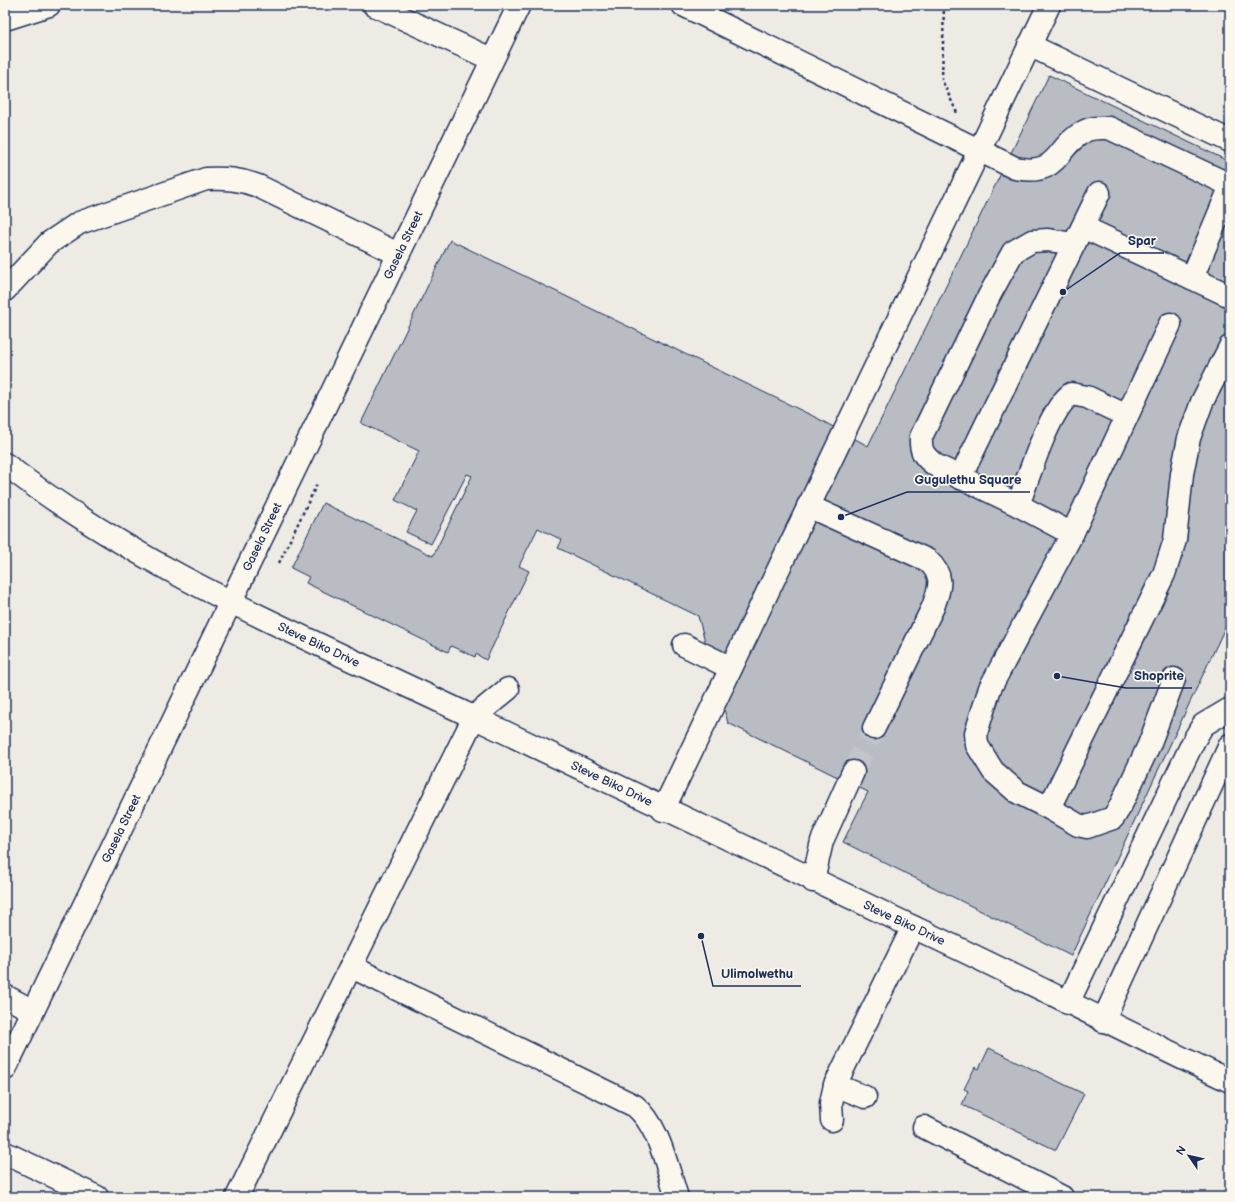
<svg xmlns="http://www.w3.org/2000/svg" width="1235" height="1202" viewBox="0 0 1235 1202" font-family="'Balsamiq Sans',sans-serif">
	<rect width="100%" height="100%" fill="#eeebe4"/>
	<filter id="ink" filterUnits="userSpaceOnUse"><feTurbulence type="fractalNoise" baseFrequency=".025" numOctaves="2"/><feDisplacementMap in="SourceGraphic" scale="8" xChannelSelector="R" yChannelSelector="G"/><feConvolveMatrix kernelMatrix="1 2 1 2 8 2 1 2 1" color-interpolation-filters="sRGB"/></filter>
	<g filter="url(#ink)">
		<g fill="#b9bcc3" stroke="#1b2f5e">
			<polygon points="1049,75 1230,162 1230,617 1071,956 843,842 868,792 728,723 698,616 558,548 562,540 538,528 519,566 529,571 486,660 476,654 475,657 451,646 448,652 306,583 309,577 291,568 323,503 433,556 472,476 467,474 431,544 406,532 417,511 395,500 419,451 361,423 450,240 817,418 868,446"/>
			<polygon points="989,1048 1084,1094 1056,1150 962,1105 968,1091 964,1089 975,1067 979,1069"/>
		</g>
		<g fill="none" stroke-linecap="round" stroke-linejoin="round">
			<polyline stroke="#c4c5c9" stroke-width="22" stroke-dasharray="22 11" stroke-linecap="butt" points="853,772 874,728"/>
			<g stroke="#1b2f5e" stroke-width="25">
				<g id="minor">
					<polyline points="374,5 491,59"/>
					<path d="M683,5L1015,168C1061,177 1054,147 1085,131C1092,127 1101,128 1109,128L1230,185"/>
					<polyline points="5,19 49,5"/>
					<polyline points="1029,45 1230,141"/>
					<polyline points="1083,227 1230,296"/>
					<polyline points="1192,278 1230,188"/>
					<path d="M5,290L49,243L79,223L206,179C225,178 240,179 258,186L398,254"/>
					<polyline points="960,478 1099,193"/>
					<path d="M1018,505L935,465C924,456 920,452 921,437L989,296L1013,252L1032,241L1048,240L1074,244"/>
					<path d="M808,506L927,560C945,576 940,587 933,607L874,728"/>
					<path d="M1072,534L1018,505C1029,477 1048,411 1071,394L1087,397L1127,416"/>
					<polyline points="684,645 731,668"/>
					<polyline points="1174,679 1149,745 1120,807 1113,818 1087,827 1078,825 1049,808 1164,574 1175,540 1182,474 1189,438 1202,402 1230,347"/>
					<polyline points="1049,808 1017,792 993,771 977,745 976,733 990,688 1072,534 1170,324"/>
					<polyline points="663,810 1049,5"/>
					<polyline points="813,881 822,841 853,772"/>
					<path d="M352,967L635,1106C659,1125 667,1168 677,1197"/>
					<polyline points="5,996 33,1011"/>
					<polyline points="1068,1003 1194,740 1203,725 1230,709"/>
					<polyline points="1103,1021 1230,745"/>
					<path id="s1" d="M5,1069L519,5"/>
					<polyline points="835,1085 865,1097"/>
					<polyline points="832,1120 831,1103 835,1085 913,927"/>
					<polyline points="924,1127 1062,1197"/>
					<polyline points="5,1153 97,1197"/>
					<polyline points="237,1197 474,717 508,689"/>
				</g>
			</g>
			<g stroke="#1b2f5e" stroke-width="25">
				<g id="major">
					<path id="s2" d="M5,464C145,573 313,640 471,716C619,787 766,858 913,927C1020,977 1124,1031 1230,1081"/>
				</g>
			</g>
			<g stroke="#1b2f5e" stroke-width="2.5" stroke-dasharray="3 3" stroke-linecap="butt">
				<polyline points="944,5 942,80 957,113"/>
				<polyline points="279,563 317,484"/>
			</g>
			<use href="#minor" stroke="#fbf7ec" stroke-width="22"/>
			<use href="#major" stroke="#fbf7ec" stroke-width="22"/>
		</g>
	</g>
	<g text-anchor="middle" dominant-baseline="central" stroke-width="3.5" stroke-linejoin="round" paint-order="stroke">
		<g font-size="12" fill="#1b2f5e" stroke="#fbf7ec">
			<text stroke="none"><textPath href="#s1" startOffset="915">Gasela Street</textPath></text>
			<text stroke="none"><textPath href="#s1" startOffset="591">Gasela Street</textPath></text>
			<text stroke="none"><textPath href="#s2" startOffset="363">Steve Biko Drive</textPath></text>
			<text stroke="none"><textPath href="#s2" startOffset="687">Steve Biko Drive</textPath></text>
			<text stroke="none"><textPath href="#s1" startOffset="267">Gasela Street</textPath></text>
			<text stroke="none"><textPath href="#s2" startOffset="1011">Steve Biko Drive</textPath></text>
		</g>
	</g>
	<path fill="none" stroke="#1b2f5e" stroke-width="1.5" d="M1063 292L1120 253H1164M841 517L907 492H1030M1057 676L1126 688H1192M701 936L713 986H801"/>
	<g fill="#1b2f5e" stroke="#fbf7ec" stroke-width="1.5">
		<circle cx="1063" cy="292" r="4"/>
		<circle cx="841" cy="517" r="4"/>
		<circle cx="1057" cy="676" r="4"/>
		<circle cx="701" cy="936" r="4"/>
	</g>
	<g font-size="13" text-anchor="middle" font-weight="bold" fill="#1b2f5e" stroke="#fbf7ec" stroke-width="3.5" stroke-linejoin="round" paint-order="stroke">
		<text x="1142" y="245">Spar</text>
		<text x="968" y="484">Gugulethu Square</text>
		<text x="1159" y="680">Shoprite</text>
		<text x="757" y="978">Ulimolwethu</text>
	</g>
	<rect width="1235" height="1202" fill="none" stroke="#fbf7ec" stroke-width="20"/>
	<rect x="10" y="10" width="1215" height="1182" fill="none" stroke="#1b2f5e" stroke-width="1.5" filter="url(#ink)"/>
	<g transform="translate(1189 1156) rotate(304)" stroke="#fbf7ec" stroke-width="3" paint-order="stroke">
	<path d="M0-3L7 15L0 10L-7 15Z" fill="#1b2f5e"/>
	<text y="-6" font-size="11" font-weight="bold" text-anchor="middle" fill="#1b2f5e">N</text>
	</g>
</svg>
